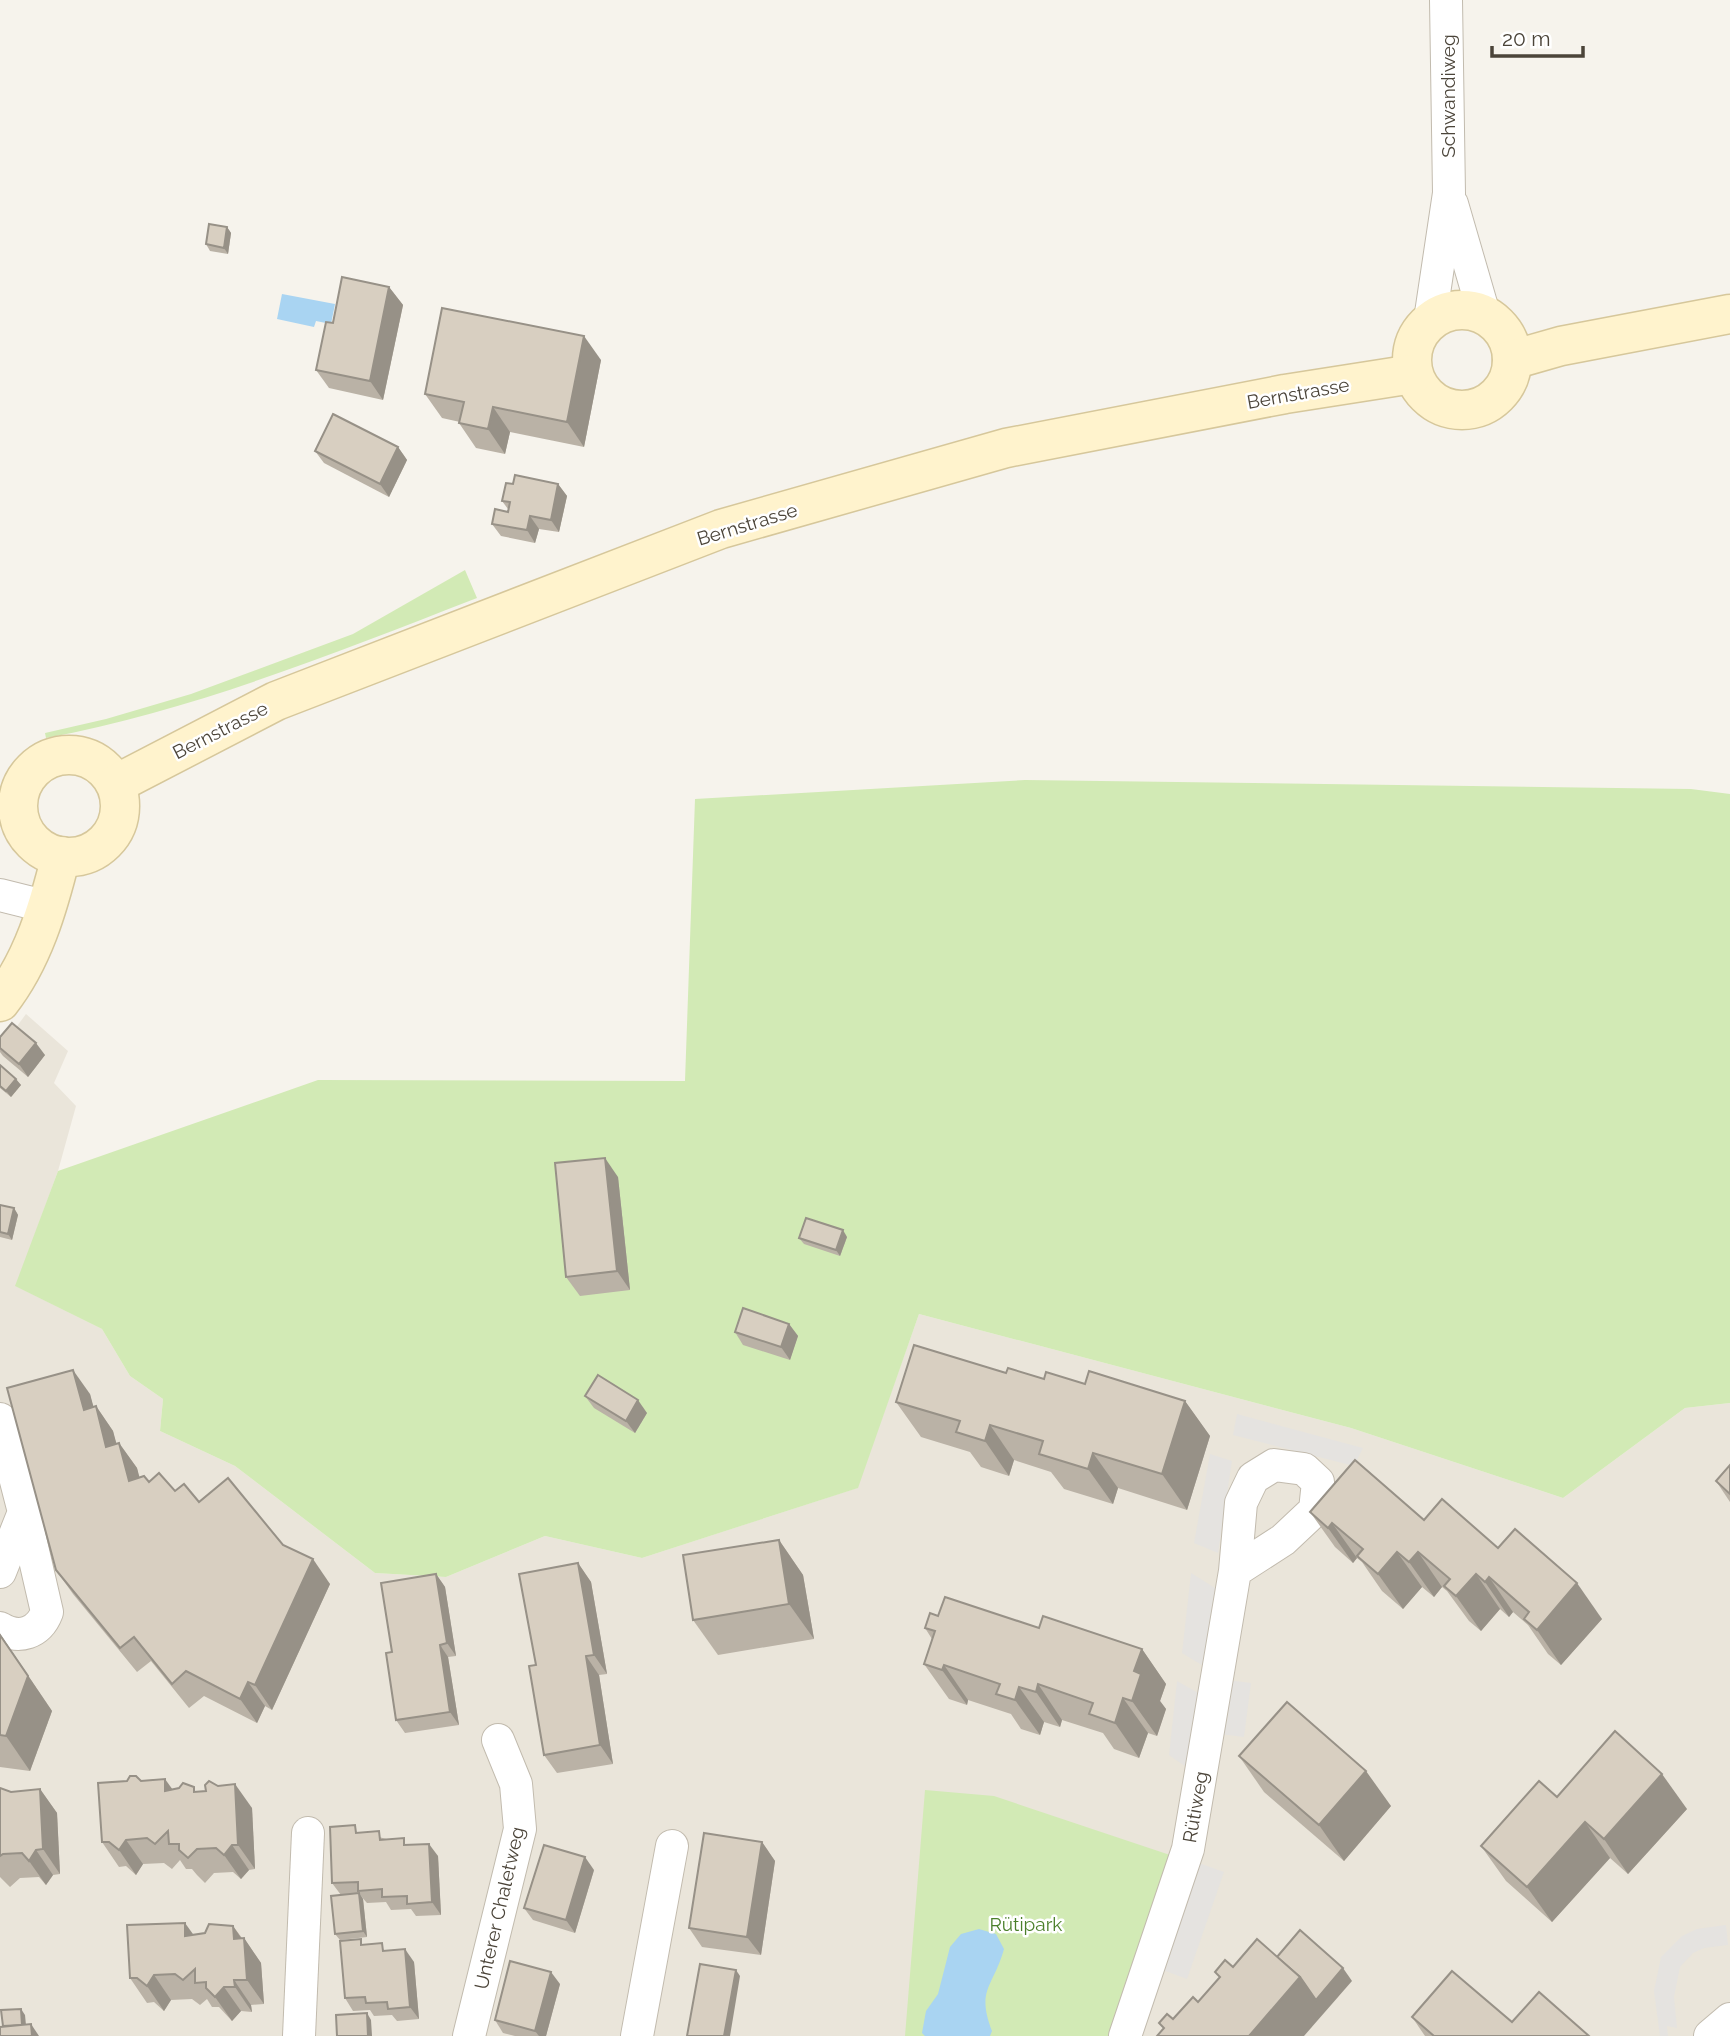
<svg xmlns="http://www.w3.org/2000/svg" width="1730" height="2036" viewBox="0 0 1730 2036" font-family="Raleway,sans-serif">
	<rect width="100%" height="100%" fill="#f6f3ec"/>
	<polygon fill="#eae5da" points="26,1014 68,1051 54,1083 76,1106 58,1171 16,1286 102,1329 130,1376 163,1399 160,1431 235,1466 375,1573 446,1577 545,1536 642,1558 857,1488 919,1314 1351,1428 1563,1498 1685,1408 1730,1403 1730,2036 0,2036 0,1049"/>
	<g fill="#d2eab5">
		<path d="M465,570L477,598C335,653 195,710 46,738L45,733L106,719L191,694L353,634Z"/>
		<polygon points="1025,780 1691,789 1730,794 1730,1403 1685,1408 1563,1498 1351,1428 919,1314 858,1488 642,1558 545,1536 446,1577 375,1573 235,1466 160,1431 163,1399 130,1376 102,1329 15,1286 58,1171 318,1080 685,1081 695,799"/>
		<polygon points="925,1790 994,1796 1170,1855 1109,2036 905,2036"/>
	</g>
	<g fill="#e5e3e0">
		<polygon points="1237,1414 1363,1448 1354,1466 1233,1435"/>
		<polygon points="1210,1454 1232,1461 1218,1553 1194,1543"/>
		<polygon points="1191,1573 1215,1588 1205,1667 1182,1653"/>
		<polygon points="1227,1680 1251,1683 1244,1737 1220,1734"/>
		<polygon points="1177,1681 1200,1694 1189,1769 1169,1755"/>
		<polygon points="1196,1862 1224,1872 1187,1979 1160,1969"/>
		<polygon points="1726,1925 1728,1945 1704,1948 1693,1953 1680,1967 1674,1997 1677,2028 1667,2026 1668,2036 1660,2036 1654,1991 1661,1957 1682,1936 1697,1929"/>
	</g>
	<g fill="#a9d4f2">
		<polygon points="282,294 335,304 331,324 316,321 314,327 277,319"/>
		<path d="M979,1929L996,1934L1004,1949C993,1988 976,1989 992,2031L990,2036H925L922,2033L926,2011L938,1994L950,1947L961,1934Z"/>
	</g>
	<g fill="none" stroke-linecap="round" stroke-linejoin="round">
		<g stroke="#c2bbae" stroke-width="34">
			<g id="street">
				<polyline points="1452,204 1484,314"/>
				<polyline points="1430,320 1449,193 1446,0"/>
				<polyline points="0,895 48,907"/>
				<polyline points="0,1419 24,1512 0,1572"/>
				<path d="M0,1628C19,1640 39,1633 47,1612L24,1512"/>
				<polyline points="299,2036 308,1833"/>
				<polyline points="469,2036 520,1829 516,1784 498,1740"/>
				<polyline points="637,2036 672,1846"/>
				<polyline points="1125,2036 1188,1849 1235,1571 1241,1503 1253,1478 1274,1465 1304,1469 1318,1482 1315,1510 1283,1540 1235,1571"/>
				<polyline points="1710,2036 1730,2019"/>
			</g>
		</g>
		<g stroke="#d6c79b" stroke-width="41">
			<g id="secondary">
				<circle cx="1462" cy="360" r="50"/>
				<polyline points="1512,360 1561,346 1730,314"/>
				<circle cx="69" cy="806" r="51"/>
				<polyline points="116,784 276,701 721,529 1006,448 1285,394 1413,374"/>
				<path d="M0,1002C33,960 48,908 61,856"/>
			</g>
		</g>
		<use href="#street" stroke="#fff" stroke-width="32"/>
		<use href="#secondary" stroke="#fff3cd" stroke-width="38"/>
	</g>
	<g fill="#bab2a6">
		<polygon points="227,227 231,233 228,254 210,251 206,244"/>
		<polygon points="389,287 403,305 383,400 329,388 316,370"/>
		<polygon points="601,360 584,447 510,432 505,454 476,448 459,423 460,422 442,418 425,394"/>
		<polygon points="398,447 407,460 389,497 324,463 315,451"/>
		<polygon points="513,484 558,484 567,496 559,532 539,529 535,543 501,536 492,524 508,512 508,509 502,501"/>
		<polygon points="0,1037 45,1055 28,1077 3,1056 0,1052"/>
		<polygon points="0,1065 21,1085 11,1097 0,1088"/>
		<polygon points="618,1177 630,1290 580,1296 566,1277"/>
		<polygon points="0,1205 14,1208 18,1215 12,1240 0,1237"/>
		<polygon points="847,1237 840,1256 804,1244 799,1238"/>
		<polygon points="789,1324 798,1336 790,1360 743,1345 735,1332"/>
		<polygon points="1006,1373 1085,1384 1185,1401 1210,1436 1187,1510 1118,1488 1113,1504 1064,1489 1051,1472 1014,1460 1009,1476 981,1467 970,1452 921,1437 896,1402"/>
		<polygon points="90,1394 93,1407 96,1406 113,1431 116,1444 119,1443 137,1468 139,1478 199,1502 283,1545 330,1584 272,1710 265,1706 257,1723 204,1696 189,1708 151,1661 137,1672 73,1594 56,1570"/>
		<polygon points="585,1396 647,1413 635,1433 594,1408"/>
		<polygon points="1730,1465 1730,1502 1716,1481"/>
		<polygon points="1310,1512 1424,1520 1498,1548 1602,1619 1561,1665 1548,1654 1528,1625 1513,1612 1509,1617 1500,1609 1481,1631 1469,1621 1447,1591 1442,1587 1434,1597 1422,1587 1403,1609 1382,1591 1362,1562 1357,1558 1353,1563 1335,1547"/>
		<polygon points="779,1540 803,1575 814,1639 718,1655 693,1620"/>
		<polygon points="578,1563 591,1582 607,1674 599,1675 613,1764 557,1773 544,1755 536,1665"/>
		<polygon points="436,1574 445,1587 456,1656 448,1657 459,1725 405,1733 396,1720 392,1652"/>
		<polygon points="938,1616 1039,1628 1142,1649 1166,1684 1160,1701 1166,1709 1157,1736 1148,1733 1139,1758 1114,1749 1103,1733 1062,1720 1060,1727 1044,1722 1040,1735 1021,1729 1011,1714 968,1700 967,1705 949,1699 924,1664 932,1639 925,1628"/>
		<polygon points="0,1634 52,1711 30,1771 0,1767"/>
		<polygon points="1239,1756 1391,1806 1344,1861 1264,1792"/>
		<polygon points="141,1781 172,1789 197,1792 252,1808 255,1869 249,1870 241,1879 233,1872 214,1873 205,1883 197,1875 192,1869 186,1869 180,1860 172,1869 164,1863 143,1864 136,1875 126,1866 119,1867 102,1842"/>
		<polygon points="0,1788 11,1792 40,1789 57,1813 60,1874 53,1875 46,1885 39,1877 20,1878 10,1887 0,1877"/>
		<polygon points="1557,1797 1687,1809 1628,1874 1610,1858 1552,1922 1506,1881 1481,1846"/>
		<polygon points="360,1832 409,1845 438,1856 441,1915 416,1916 411,1909 391,1910 386,1902 367,1903 360,1895 363,1899 367,1937 340,1940 335,1934 341,1895 332,1883"/>
		<polygon points="762,1842 775,1861 761,1955 702,1947 689,1928"/>
		<polygon points="594,1870 575,1933 533,1920 524,1908"/>
		<polygon points="233,1926 242,1938 244,1938 261,1963 264,2004 251,2005 252,2012 241,2011 232,2021 219,2007 212,2007 207,1999 200,2005 192,1999 171,2000 164,2011 154,2002 147,2003 130,1978 194,1935 205,1933"/>
		<polygon points="365,1945 388,1951 414,1962 419,2019 397,2021 392,2015 374,2016 370,2010 353,2011 345,1998"/>
		<polygon points="560,1984 546,2036 515,2036 503,2033 495,2020"/>
		<polygon points="1412,2017 1512,2022 1589,2036 1425,2036"/>
	</g>
	<g fill="#979187">
		<polygon points="227,227 231,233 228,254 224,248"/>
		<polygon points="389,287 403,305 383,400 370,381"/>
		<polygon points="584,336 601,360 584,447 567,422"/>
		<polygon points="493,407 510,432 505,454 488,429"/>
		<polygon points="398,447 407,460 389,497 380,484"/>
		<polygon points="558,484 567,496 559,532 551,520"/>
		<polygon points="530,516 539,529 535,543 527,530"/>
		<polygon points="36,1043 45,1055 28,1077 19,1064"/>
		<polygon points="16,1079 21,1085 11,1097 6,1091"/>
		<polygon points="605,1158 618,1177 630,1290 617,1271"/>
		<polygon points="14,1208 18,1215 12,1240 8,1234"/>
		<polygon points="843,1230 847,1237 840,1256 836,1250"/>
		<polygon points="789,1324 798,1336 790,1360 781,1347"/>
		<polygon points="73,1370 90,1394 101,1434 84,1410"/>
		<polygon points="638,1400 647,1413 635,1433 626,1421"/>
		<polygon points="1185,1401 1210,1436 1187,1510 1162,1474"/>
		<polygon points="96,1406 113,1431 124,1471 106,1447"/>
		<polygon points="990,1425 1014,1460 1009,1476 985,1441"/>
		<polygon points="119,1443 137,1468 147,1505 129,1481"/>
		<polygon points="1093,1453 1118,1488 1113,1504 1088,1469"/>
		<polygon points="1332,1523 1357,1558 1353,1563 1328,1528"/>
		<polygon points="779,1540 803,1575 814,1639 789,1604"/>
		<polygon points="1397,1552 1422,1587 1403,1609 1378,1574"/>
		<polygon points="1418,1552 1442,1587 1434,1597 1409,1562"/>
		<polygon points="313,1559 330,1584 272,1710 255,1685"/>
		<polygon points="578,1563 591,1582 607,1674 594,1655"/>
		<polygon points="436,1574 445,1587 456,1656 447,1643"/>
		<polygon points="1476,1574 1500,1609 1481,1631 1456,1596"/>
		<polygon points="1489,1577 1513,1612 1509,1617 1485,1582"/>
		<polygon points="1577,1583 1602,1619 1561,1665 1537,1630"/>
		<polygon points="0,1634 52,1711 30,1771 6,1736"/>
		<polygon points="440,1645 448,1657 459,1725 450,1712"/>
		<polygon points="1142,1649 1166,1684 1160,1701 1166,1709 1157,1736 1132,1701 1134,1671"/>
		<polygon points="586,1656 599,1675 613,1764 600,1745"/>
		<polygon points="944,1665 968,1700 967,1705 942,1670"/>
		<polygon points="248,1682 265,1706 257,1723 240,1699"/>
		<polygon points="1038,1684 1062,1720 1060,1727 1036,1692"/>
		<polygon points="1019,1687 1044,1722 1040,1735 1015,1700"/>
		<polygon points="1123,1698 1148,1733 1139,1758 1115,1723"/>
		<polygon points="1366,1771 1391,1806 1344,1861 1319,1825"/>
		<polygon points="1662,1774 1687,1809 1628,1874 1604,1839"/>
		<polygon points="165,1779 183,1804 165,1791"/>
		<polygon points="235,1784 252,1808 255,1869 238,1845"/>
		<polygon points="40,1789 57,1813 60,1874 43,1849"/>
		<polygon points="1585,1822 1610,1858 1552,1922 1527,1887"/>
		<polygon points="126,1840 143,1864 136,1875 119,1850"/>
		<polygon points="762,1842 775,1861 761,1955 747,1937"/>
		<polygon points="429,1844 438,1856 441,1915 432,1902"/>
		<polygon points="232,1845 249,1870 241,1879 224,1855"/>
		<polygon points="36,1850 53,1875 46,1885 29,1861"/>
		<polygon points="585,1857 594,1870 575,1933 566,1920"/>
		<polygon points="359,1893 363,1899 367,1937 363,1931"/>
		<polygon points="185,1923 203,1948 185,1936"/>
		<polygon points="233,1926 244,1942 244,1938 261,1963 264,2004 247,1980 234,1939"/>
		<polygon points="405,1949 414,1962 419,2019 410,2007"/>
		<polygon points="1343,1968 1352,1981 1304,2036 1249,2036 1300,1977"/>
		<polygon points="736,1970 740,1976 730,2036 724,2036"/>
		<polygon points="551,1972 560,1984 546,2036 539,2036 535,2031"/>
		<polygon points="154,1975 171,2000 164,2011 147,1986"/>
		<polygon points="234,1980 251,2005 252,2012 235,1987"/>
		<polygon points="224,1987 241,2011 232,2021 215,1997"/>
		<polygon points="21,2009 25,2015 27,2036 22,2030"/>
		<polygon points="367,2013 371,2020 372,2036 368,2036"/>
		<polygon points="31,2024 39,2036 32,2036"/>
	</g>
	<g fill="#d8cfc1" stroke="#979187" stroke-width="2">
		<polygon points="209,224 227,227 224,248 206,244"/>
		<polygon points="342,277 389,287 370,381 316,370 326,322 333,323"/>
		<polygon points="442,308 584,336 567,422 493,407 488,429 459,423 464,402 425,394"/>
		<polygon points="333,414 398,447 380,484 315,451"/>
		<polygon points="515,475 558,484 551,520 530,516 527,530 492,524 495,509 508,512 510,502 502,501 506,483 513,484"/>
		<polygon points="12,1023 36,1043 19,1064 0,1048 0,1037"/>
		<polygon points="0,1065 16,1079 6,1091 0,1086"/>
		<polygon points="605,1158 617,1271 566,1277 555,1163"/>
		<polygon points="0,1205 14,1208 8,1234 0,1232"/>
		<polygon points="806,1218 843,1230 836,1250 799,1238"/>
		<polygon points="743,1308 789,1324 781,1347 735,1332"/>
		<polygon points="914,1345 1006,1373 1008,1368 1044,1379 1046,1372 1085,1384 1089,1371 1185,1401 1162,1474 1093,1453 1088,1469 1039,1454 1043,1441 990,1425 985,1441 956,1432 960,1421 896,1402"/>
		<polygon points="73,1370 84,1410 96,1406 106,1447 119,1443 129,1481 144,1476 149,1482 159,1473 175,1491 184,1484 199,1502 228,1478 283,1545 313,1559 255,1685 248,1682 240,1699 186,1671 172,1684 134,1637 120,1648 56,1570 7,1388"/>
		<polygon points="598,1375 638,1400 626,1421 585,1396"/>
		<polygon points="1355,1460 1424,1520 1442,1499 1498,1548 1515,1529 1577,1583 1537,1630 1524,1619 1529,1612 1489,1577 1485,1582 1476,1574 1456,1596 1444,1586 1450,1579 1418,1552 1409,1562 1397,1552 1378,1574 1357,1556 1363,1549 1332,1523 1328,1528 1310,1512"/>
		<polygon points="1730,1465 1730,1494 1716,1481"/>
		<polygon points="779,1540 789,1604 693,1620 683,1555"/>
		<polygon points="578,1563 594,1655 586,1656 600,1745 544,1755 529,1666 536,1665 519,1574"/>
		<polygon points="436,1574 447,1643 440,1645 450,1712 396,1720 386,1653 392,1652 381,1583"/>
		<polygon points="945,1597 1039,1628 1043,1616 1142,1649 1134,1671 1141,1674 1132,1701 1123,1698 1115,1723 1089,1714 1093,1703 1038,1684 1036,1692 1019,1687 1015,1700 996,1694 1000,1684 944,1665 942,1670 924,1664 935,1631 925,1628 930,1613 938,1616"/>
		<polygon points="0,1635 28,1676 6,1736 0,1735"/>
		<polygon points="1287,1702 1366,1771 1319,1825 1239,1756"/>
		<polygon points="1615,1731 1662,1774 1604,1839 1585,1822 1527,1887 1481,1846 1539,1781 1557,1797"/>
		<polygon points="130,1776 136,1776 141,1781 165,1779 165,1791 179,1788 183,1783 194,1787 194,1792 206,1791 205,1785 209,1781 218,1786 235,1784 238,1845 232,1845 224,1855 216,1848 197,1849 188,1858 179,1850 179,1844 169,1844 168,1831 155,1844 147,1838 126,1840 119,1850 109,1842 102,1842 98,1783 127,1781"/>
		<polygon points="0,1788 11,1792 40,1789 43,1849 36,1850 29,1861 22,1853 3,1854 0,1856"/>
		<polygon points="355,1825 356,1833 379,1831 380,1840 404,1838 404,1845 429,1844 432,1902 407,1904 407,1896 382,1897 382,1889 358,1891 358,1882 332,1883 330,1827"/>
		<polygon points="704,1833 762,1842 747,1937 689,1928"/>
		<polygon points="544,1845 585,1857 566,1920 524,1908"/>
		<polygon points="359,1893 363,1931 335,1934 331,1896"/>
		<polygon points="185,1923 185,1936 205,1933 209,1924 233,1926 234,1939 244,1938 247,1980 234,1980 235,1987 224,1987 215,1997 206,1988 206,1982 195,1983 195,1969 183,1980 175,1974 154,1975 147,1986 137,1978 130,1978 127,1925"/>
		<polygon points="1300,1930 1343,1968 1316,2000 1300,1977 1277,1957"/>
		<polygon points="361,1939 361,1945 382,1943 383,1951 405,1949 410,2007 388,2009 387,2002 366,2003 365,1997 345,1998 340,1941"/>
		<polygon points="1257,1939 1300,1977 1249,2036 1157,2036 1164,2028 1159,2023 1167,2014 1173,2019 1193,1997 1198,2002 1220,1977 1215,1972 1225,1960 1233,1967"/>
		<polygon points="510,1961 551,1972 535,2031 495,2020"/>
		<polygon points="700,1964 736,1970 724,2036 687,2036"/>
		<polygon points="1452,1971 1512,2022 1539,1992 1589,2036 1434,2036 1412,2017"/>
		<polygon points="21,2009 22,2025 3,2026 1,2010"/>
		<polygon points="367,2013 368,2036 337,2036 336,2015"/>
		<polygon points="31,2024 32,2036 0,2036 0,2027"/>
	</g>
	<g text-anchor="middle" dominant-baseline="central" stroke-width="5" stroke-linejoin="round" paint-order="stroke">
		<g font-size="19" fill="#4b4439" stroke="#fff">
			<text transform="translate(1448 96) rotate(-90)">Schwandiweg</text>
			<text transform="translate(1298 393) rotate(-10)">Bernstrasse</text>
			<text transform="translate(747 524) rotate(-17)">Bernstrasse</text>
			<text transform="translate(220 730) rotate(-27)">Bernstrasse</text>
			<text transform="translate(1195 1807) rotate(-80)">Rütiweg</text>
			<text transform="translate(499 1908) rotate(-77)">Unterer Chaletweg</text>
		</g>
		<g font-size="19" fill="#4a7f2a" stroke="#fff">
			<text x="1026" y="1924">Rütipark</text>
		</g>
	</g>
	<path d="M1492 46v10h91v-10" fill="none" stroke="#4b4439" stroke-width="3.5"/>
	<text x="1502" y="46" font-size="21" fill="#4b4439" stroke="#ffffff" stroke-width="5" paint-order="stroke">20 m</text>
</svg>
